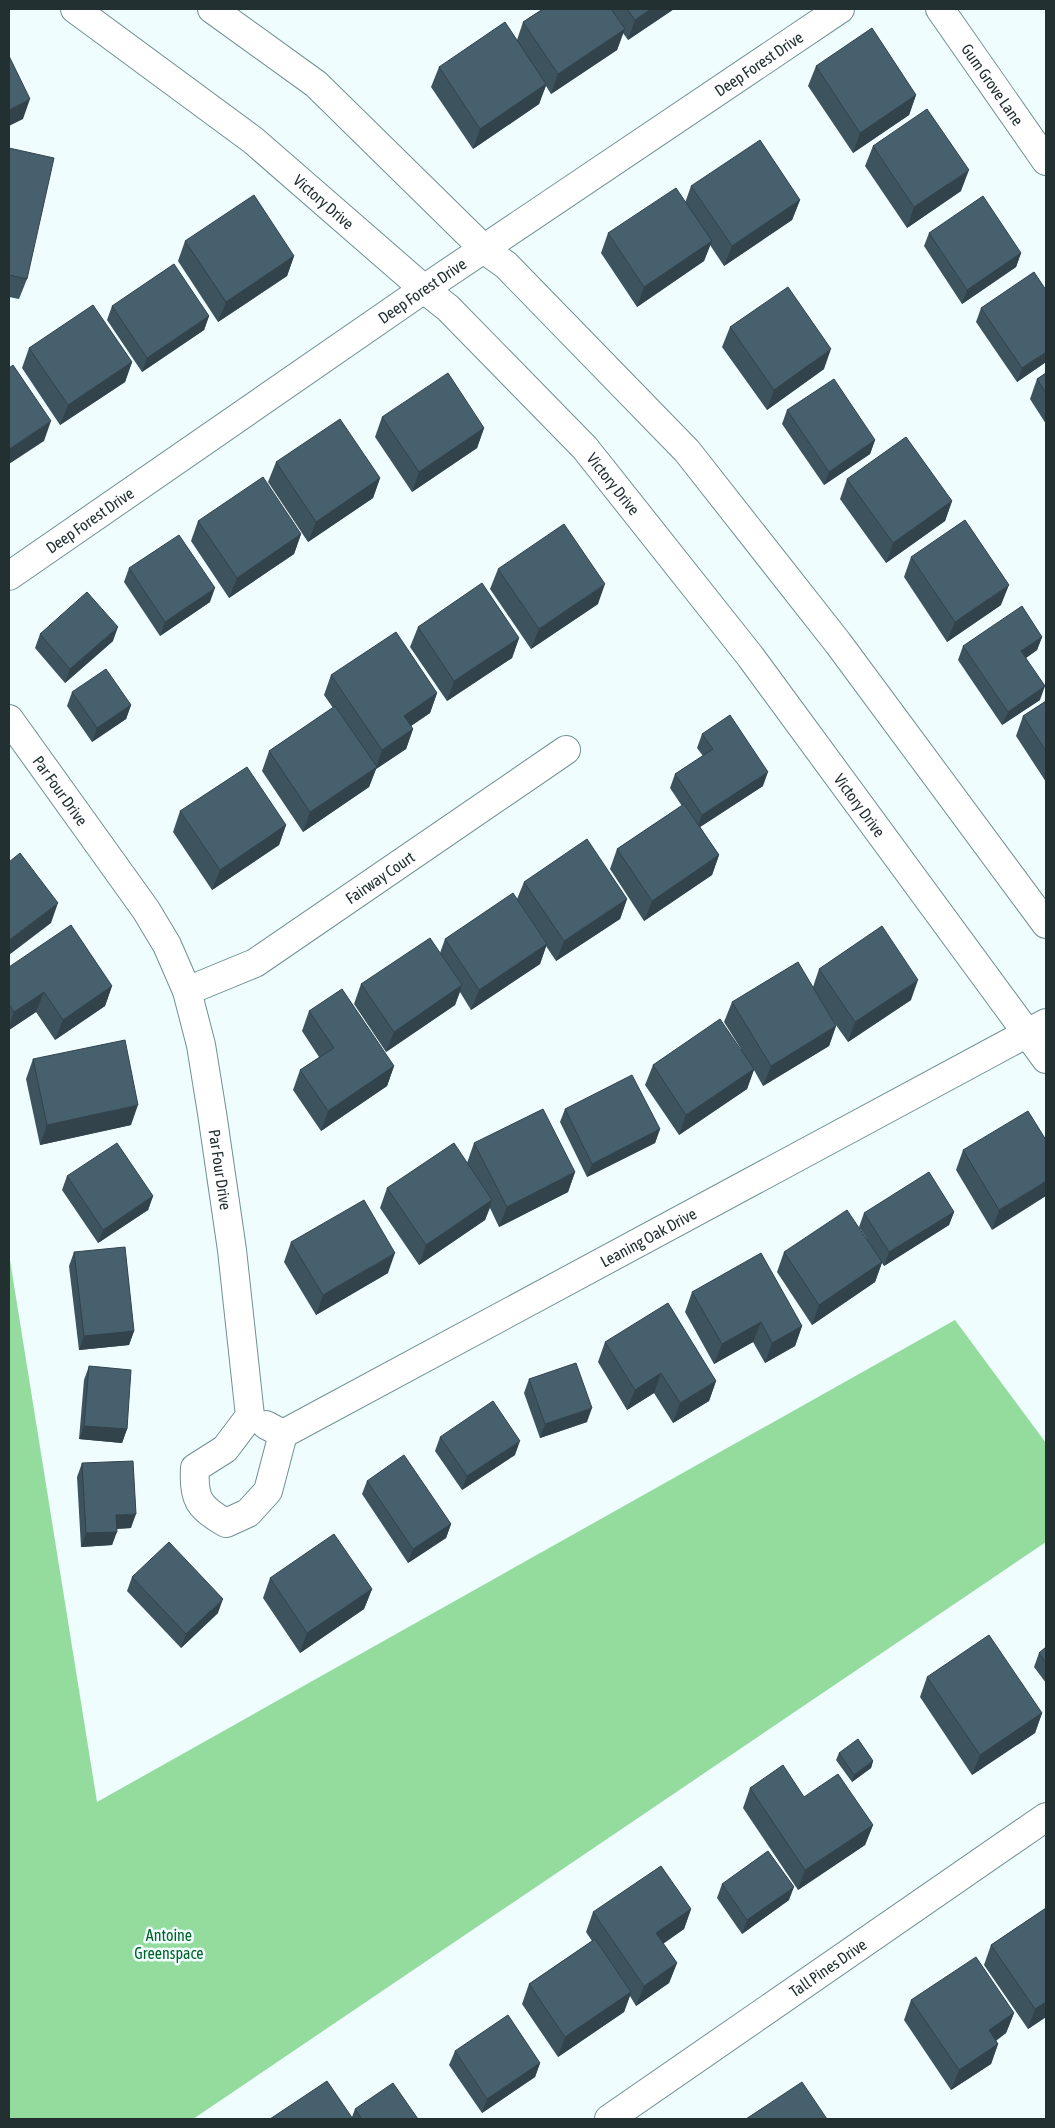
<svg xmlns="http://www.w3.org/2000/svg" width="1055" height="2128" viewBox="0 0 1055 2128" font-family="'Asap Condensed',sans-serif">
	<rect width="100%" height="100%" fill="#effdfe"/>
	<polygon fill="#94dc9e" points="9,1254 97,1802 955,1320 1046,1443 1046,1542 193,2119 9,2119"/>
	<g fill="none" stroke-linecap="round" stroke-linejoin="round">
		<g stroke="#709093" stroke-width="30">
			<g id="street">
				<path id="s1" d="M940,9L1046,161"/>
				<path id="s2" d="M9,576L424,289L840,9"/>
				<path id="s3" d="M9,719L146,910L167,945L187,991L201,1045L212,1113L232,1250L250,1416L225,1449L195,1468C193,1499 199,1508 226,1523L248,1513L268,1491L283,1434"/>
				<path id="s4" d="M187,991L255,963L566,750"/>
				<path id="s5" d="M266,1425L283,1434L1046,1023"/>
				<path id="s6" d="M609,2119L1046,1817"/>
			</g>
		</g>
		<g stroke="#709093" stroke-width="30">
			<g id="secondary">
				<path id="s7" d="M75,9L254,141L424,289L448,308L585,448L750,656L1046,1059"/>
				<polyline points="212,9 316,84 485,250 506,265 687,451 838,643 1046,924"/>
			</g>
		</g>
		<use href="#street" stroke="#fff" stroke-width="28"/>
		<use href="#secondary" stroke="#fff" stroke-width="28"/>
	</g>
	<g fill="#3d535e">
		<polygon points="543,9 674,9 628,40 623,33 617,50 551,94 546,86 539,104 473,149 431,87 439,67 517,40 523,22"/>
		<polygon points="816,66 916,95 909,115 853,153 808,86"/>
		<polygon points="873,146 961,191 907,228 865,166"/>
		<polygon points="9,148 27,279 19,299 9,297"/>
		<polygon points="691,186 800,200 792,220 724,266 710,245 704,261 637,307 601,253 608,233 685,203"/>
		<polygon points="929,233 1021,253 1016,267 962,304 924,246"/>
		<polygon points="185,241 294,256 287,276 218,322 178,261"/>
		<polygon points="112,306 209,316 204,330 142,372 107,320"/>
		<polygon points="981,308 1046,362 1017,382 976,322"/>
		<polygon points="730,327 824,369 767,410 722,347"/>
		<polygon points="29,348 132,362 125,382 60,425 22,368"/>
		<polygon points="1046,373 1046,424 1030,399 1037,379"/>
		<polygon points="787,410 875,440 870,454 824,485 782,424"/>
		<polygon points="382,417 484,428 477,448 412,492 375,437"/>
		<polygon points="276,462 380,478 373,498 308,542 268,482"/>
		<polygon points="847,479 952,501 945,521 886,563 840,499"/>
		<polygon points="198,521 301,534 294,554 229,598 191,541"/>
		<polygon points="911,557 1001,605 947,642 904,577"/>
		<polygon points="129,568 210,602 160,636 124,582"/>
		<polygon points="498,569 598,604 531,649 490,589"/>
		<polygon points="418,627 519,638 512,658 447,701 410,647"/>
		<polygon points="40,634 113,641 65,683 35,648"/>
		<polygon points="1042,637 1037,650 1026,658 1040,700 1002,725 958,660 963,646"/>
		<polygon points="331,675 437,693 430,713 411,726 413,729 406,749 376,769 369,787 303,832 262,771 269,751 333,708 324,695"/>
		<polygon points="72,692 131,705 126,719 92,742 67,706"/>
		<polygon points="1046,701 1046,782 1016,736 1023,716"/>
		<polygon points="702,734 763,786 700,827 719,855 712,875 644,921 610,869 617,849 682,806 670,788 675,774 703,756 697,748"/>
		<polygon points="180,811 286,825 279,845 212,890 173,832"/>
		<polygon points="524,882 627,899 620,919 556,961 546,946 540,964 471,1010 460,992 455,1005 386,1052 354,1004 361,984 440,953 445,939 517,899"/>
		<polygon points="9,967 112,986 105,1006 55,1040 36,1012 9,1030"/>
		<polygon points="819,969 911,1000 848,1042 831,1018 836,1026 829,1046 763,1086 754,1070 747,1089 679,1135 645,1085 653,1065 741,1049 724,1022 732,1002 813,987"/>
		<polygon points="309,1011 394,1066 387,1086 321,1131 293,1090 300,1070 319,1057 302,1031"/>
		<polygon points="33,1059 131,1125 40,1145 26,1079"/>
		<polygon points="565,1109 660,1129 655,1143 587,1177 560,1122"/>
		<polygon points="1046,1140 992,1230 956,1170 963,1150"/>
		<polygon points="474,1143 575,1172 568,1192 499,1227 490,1208 485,1220 419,1265 380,1208 387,1188 467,1163"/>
		<polygon points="67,1176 153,1196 148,1210 98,1243 62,1190"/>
		<polygon points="954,1212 949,1225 884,1266 882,1263 875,1282 812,1325 777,1272 784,1252 867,1239 859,1227 864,1213"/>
		<polygon points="291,1242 388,1273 316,1315 284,1262"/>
		<polygon points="74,1252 134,1331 129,1345 79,1350 69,1266"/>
		<polygon points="692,1292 802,1326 795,1346 765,1363 753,1342 714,1364 685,1312"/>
		<polygon points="605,1342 716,1381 709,1401 673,1423 654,1393 627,1410 598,1362"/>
		<polygon points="89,1366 127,1429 122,1443 79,1439 84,1380"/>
		<polygon points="529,1379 587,1422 540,1438 524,1393"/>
		<polygon points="440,1437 515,1455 462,1490 435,1451"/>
		<polygon points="82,1463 131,1528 117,1529 112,1545 81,1547 77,1477"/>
		<polygon points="367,1481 451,1524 446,1538 408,1563 362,1494"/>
		<polygon points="132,1577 218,1613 181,1648 127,1591"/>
		<polygon points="270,1578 372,1589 364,1609 300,1653 263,1598"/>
		<polygon points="1046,1647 1046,1683 1034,1667 1039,1653"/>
		<polygon points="927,1677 1042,1713 1035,1733 972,1775 920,1697"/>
		<polygon points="839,1753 873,1761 871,1768 852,1782 836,1760"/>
		<polygon points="750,1788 873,1825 865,1845 798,1890 743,1808"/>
		<polygon points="722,1884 789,1900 742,1934 717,1898"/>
		<polygon points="1046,1908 1046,2017 1028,2029 984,1965 991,1945"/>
		<polygon points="691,1909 684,1929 663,1944 677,1963 669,1983 636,2006 630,1996 624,2012 558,2057 522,2004 529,1984 592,1941 586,1932 593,1912"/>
		<polygon points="911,2000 1014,2013 1006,2033 996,2041 998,2044 991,2064 951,2090 904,2020"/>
		<polygon points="455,2051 540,2063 535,2077 482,2113 449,2065"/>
		<polygon points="355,2109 418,2119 270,2119 352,2117"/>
	</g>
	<g fill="#32434c">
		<polygon points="651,9 674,9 628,40 635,20"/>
		<polygon points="625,29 617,50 551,94 558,74"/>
		<polygon points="546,84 539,104 473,149 480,129"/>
		<polygon points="916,95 909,115 853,153 860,133"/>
		<polygon points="30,99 23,119 9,126 9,110"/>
		<polygon points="969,170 961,191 907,228 914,207"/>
		<polygon points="800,200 792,220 724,266 732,246"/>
		<polygon points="712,241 704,261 637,307 644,287"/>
		<polygon points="1021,253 1016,267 962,304 967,290"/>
		<polygon points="294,256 287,276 218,322 226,302"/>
		<polygon points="209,316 204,330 142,372 147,358"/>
		<polygon points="831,349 824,369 767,410 774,390"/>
		<polygon points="1046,352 1046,362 1017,382 1022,368"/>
		<polygon points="132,362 125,382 60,425 68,405"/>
		<polygon points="51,421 44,441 9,464 9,449"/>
		<polygon points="484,428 477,448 412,492 419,472"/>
		<polygon points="875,440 870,454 824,485 829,472"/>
		<polygon points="380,478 373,498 308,542 316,522"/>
		<polygon points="952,501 945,521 886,563 893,543"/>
		<polygon points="301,534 294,554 229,598 237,578"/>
		<polygon points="605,584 598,604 531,649 539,629"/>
		<polygon points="1009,585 1001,605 947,642 955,622"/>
		<polygon points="215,588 210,602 160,636 165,622"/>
		<polygon points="118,627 113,641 65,683 70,669"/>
		<polygon points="1042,637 1037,650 1016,665 1021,651"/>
		<polygon points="519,638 512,658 447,701 454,681"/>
		<polygon points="1045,686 1040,700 1002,725 1008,712"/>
		<polygon points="437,693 430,713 396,736 404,716"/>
		<polygon points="131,705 126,719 92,742 97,728"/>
		<polygon points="413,729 406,749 376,769 369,787 303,832 310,812 376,768 382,750"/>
		<polygon points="768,772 763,786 697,829 702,815"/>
		<polygon points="286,825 279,845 212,890 220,870"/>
		<polygon points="719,855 712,875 644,921 652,901"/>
		<polygon points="627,899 620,919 556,961 564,941"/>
		<polygon points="58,903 51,923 9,955 9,940"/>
		<polygon points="547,944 540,964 471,1010 479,990"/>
		<polygon points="918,980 911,1000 848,1042 855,1022"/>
		<polygon points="462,985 455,1005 386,1052 394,1032"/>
		<polygon points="112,986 105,1006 55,1040 63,1020"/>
		<polygon points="44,992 36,1012 9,1030 9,1026 14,1012"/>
		<polygon points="836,1026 829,1046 763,1086 771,1066"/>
		<polygon points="394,1066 387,1086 321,1131 328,1111"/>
		<polygon points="754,1069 747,1089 679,1135 686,1115"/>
		<polygon points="138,1105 131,1125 40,1145 47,1125"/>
		<polygon points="660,1129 655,1143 587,1177 592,1164"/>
		<polygon points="575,1172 568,1192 499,1227 507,1207"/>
		<polygon points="1046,1181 1046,1196 992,1230 999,1210"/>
		<polygon points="153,1196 148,1210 98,1243 103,1230"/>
		<polygon points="492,1200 485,1220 419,1265 426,1245"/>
		<polygon points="954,1212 949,1225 884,1266 889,1252"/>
		<polygon points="395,1253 388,1273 316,1315 323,1295"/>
		<polygon points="882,1262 875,1282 812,1325 819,1305"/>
		<polygon points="761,1322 753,1342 714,1364 722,1344"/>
		<polygon points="802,1326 795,1346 765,1363 772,1343"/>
		<polygon points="134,1331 129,1345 79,1350 84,1336"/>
		<polygon points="661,1373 654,1393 627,1410 635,1390"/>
		<polygon points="716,1381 709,1401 673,1423 680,1403"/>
		<polygon points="592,1408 587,1422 540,1438 545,1424"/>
		<polygon points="84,1426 127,1429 122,1443 79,1439"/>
		<polygon points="520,1441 515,1455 462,1490 467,1476"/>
		<polygon points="136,1514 131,1528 111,1529 116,1515"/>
		<polygon points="451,1524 446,1538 408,1563 413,1549"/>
		<polygon points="117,1532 112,1545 81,1547 86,1533"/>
		<polygon points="372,1589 364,1609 300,1653 307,1633"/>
		<polygon points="223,1599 218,1613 181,1648 186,1634"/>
		<polygon points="1042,1713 1035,1733 972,1775 980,1755"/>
		<polygon points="873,1761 871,1768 852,1782 854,1775"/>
		<polygon points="873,1825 865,1845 798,1890 805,1870"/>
		<polygon points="794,1887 789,1900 742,1934 747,1920"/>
		<polygon points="691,1909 684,1929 649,1953 656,1933"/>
		<polygon points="677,1963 669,1983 636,2006 644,1986"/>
		<polygon points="631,1992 624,2012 558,2057 565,2037"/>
		<polygon points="1046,2002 1046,2017 1028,2029 1035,2009"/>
		<polygon points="1014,2013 1006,2033 981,2050 989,2030"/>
		<polygon points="998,2044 991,2064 951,2090 959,2070"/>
		<polygon points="540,2063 535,2077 482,2113 487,2099"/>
	</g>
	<g fill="#47606d" stroke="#32434c">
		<polygon points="543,9 611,9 625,29 558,74 523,22"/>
		<polygon points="627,9 651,9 635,20"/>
		<polygon points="505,22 546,84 480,129 439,67"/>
		<polygon points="872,28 916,95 860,133 816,66"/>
		<polygon points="9,56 30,99 9,110"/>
		<polygon points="927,109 969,170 914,207 873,146"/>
		<polygon points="760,140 800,200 732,246 691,186"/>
		<polygon points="9,148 54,158 27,279 9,275"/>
		<polygon points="676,188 712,241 644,287 608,233"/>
		<polygon points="254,195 294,256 226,302 185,241"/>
		<polygon points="983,196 1021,253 967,290 929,233"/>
		<polygon points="174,264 209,316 147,358 112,306"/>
		<polygon points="1034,272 1046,290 1046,352 1022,368 981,308"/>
		<polygon points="788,287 831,349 774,390 730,327"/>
		<polygon points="93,305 132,362 68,405 29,348"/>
		<polygon points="13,365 51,421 9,449 9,368"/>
		<polygon points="448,373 484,428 419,472 382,417"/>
		<polygon points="1046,373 1046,393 1037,379"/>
		<polygon points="834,379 875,440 829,472 787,410"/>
		<polygon points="340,419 380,478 316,522 276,462"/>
		<polygon points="906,437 952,501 893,543 847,479"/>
		<polygon points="263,477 301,534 237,578 198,521"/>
		<polygon points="965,520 1009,585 955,622 911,557"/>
		<polygon points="564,524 605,584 539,629 498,569"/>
		<polygon points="179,535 215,588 165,622 129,568"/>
		<polygon points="482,583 519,638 454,681 418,627"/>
		<polygon points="87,592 118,627 70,669 40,634"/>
		<polygon points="1022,606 1042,637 1021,651 1045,686 1008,712 963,646"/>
		<polygon points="396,632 437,693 404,716 413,729 382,750 331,675"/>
		<polygon points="106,669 131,705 97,728 72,692"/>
		<polygon points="1046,701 1046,751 1023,716"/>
		<polygon points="335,706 377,767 310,812 269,751"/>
		<polygon points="730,715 768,772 702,815 675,774 713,749 702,734"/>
		<polygon points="247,767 286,825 220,870 180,811"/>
		<polygon points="684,804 719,855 652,901 617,849"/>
		<polygon points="587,839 627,899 564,941 524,882"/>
		<polygon points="20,853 58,903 9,940 9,862"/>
		<polygon points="513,893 547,944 479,990 445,939"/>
		<polygon points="71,925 112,986 63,1020 44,992 14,1012 9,1004 9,967"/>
		<polygon points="882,926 918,980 855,1022 819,969"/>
		<polygon points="430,938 462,985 394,1032 361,984"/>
		<polygon points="798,962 836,1026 771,1066 732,1002"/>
		<polygon points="342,989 394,1066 328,1111 300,1070 334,1048 309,1011"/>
		<polygon points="720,1019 754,1069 686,1115 653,1065"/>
		<polygon points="125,1040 138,1105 47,1125 33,1059"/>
		<polygon points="632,1075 660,1129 592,1164 565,1109"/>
		<polygon points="543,1109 575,1172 507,1207 474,1143"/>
		<polygon points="1028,1111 1046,1140 1046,1181 999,1210 963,1150"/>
		<polygon points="117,1143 153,1196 103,1230 67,1176"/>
		<polygon points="454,1143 492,1200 426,1245 387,1188"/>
		<polygon points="929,1172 954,1212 889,1252 864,1213"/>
		<polygon points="364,1200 395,1253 323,1295 291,1242"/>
		<polygon points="847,1210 882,1262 819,1305 784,1252"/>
		<polygon points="125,1247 134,1331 84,1336 74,1252"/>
		<polygon points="761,1253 802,1326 772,1343 761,1322 722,1344 692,1292"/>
		<polygon points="668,1303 716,1381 680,1403 661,1373 635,1390 605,1342"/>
		<polygon points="576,1363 592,1408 545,1424 529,1379"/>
		<polygon points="89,1366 131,1370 127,1429 84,1426"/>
		<polygon points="493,1401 520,1441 467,1476 440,1437"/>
		<polygon points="404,1455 451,1524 413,1549 367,1481"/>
		<polygon points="133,1461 136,1514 116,1515 117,1532 86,1533 82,1463"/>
		<polygon points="334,1534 372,1589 307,1633 270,1578"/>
		<polygon points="169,1542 223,1599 186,1634 132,1577"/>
		<polygon points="989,1635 1042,1713 980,1755 927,1677"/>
		<polygon points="1046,1647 1046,1663 1039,1653"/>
		<polygon points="858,1739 873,1761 854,1775 839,1753"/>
		<polygon points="783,1765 804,1797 838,1774 873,1825 805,1870 750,1788"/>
		<polygon points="768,1851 794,1887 747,1920 722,1884"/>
		<polygon points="661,1866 691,1909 656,1933 677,1963 644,1986 593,1912"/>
		<polygon points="1046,1908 1046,2002 1035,2009 991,1945"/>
		<polygon points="595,1939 631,1992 565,2037 529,1984"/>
		<polygon points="976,1957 1014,2013 989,2030 998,2044 959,2070 911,2000"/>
		<polygon points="508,2015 540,2063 487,2099 455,2051"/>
		<polygon points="327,2081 353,2119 270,2119"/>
		<polygon points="802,2082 827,2119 746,2119"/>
		<polygon points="393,2083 418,2119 362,2119 355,2109"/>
	</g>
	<g text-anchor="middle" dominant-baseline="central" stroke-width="5" stroke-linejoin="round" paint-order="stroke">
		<g font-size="16" fill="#223031" stroke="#effdfe">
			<text stroke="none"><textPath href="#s2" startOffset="908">Deep Forest Drive</textPath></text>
			<text stroke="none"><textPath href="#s1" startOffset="92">Gum Grove Lane</textPath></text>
			<text stroke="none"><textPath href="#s7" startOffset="315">Victory Drive</textPath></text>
			<text stroke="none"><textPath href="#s2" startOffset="502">Deep Forest Drive</textPath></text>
			<text stroke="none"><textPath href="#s7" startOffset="720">Victory Drive</textPath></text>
			<text stroke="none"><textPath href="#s2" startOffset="98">Deep Forest Drive</textPath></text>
			<text stroke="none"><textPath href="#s3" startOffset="88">Par Four Drive</textPath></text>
			<text stroke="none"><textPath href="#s7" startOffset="1125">Victory Drive</textPath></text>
			<text stroke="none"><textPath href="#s4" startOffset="225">Fairway Court</textPath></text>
			<text stroke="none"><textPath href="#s3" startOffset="508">Par Four Drive</textPath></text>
			<text stroke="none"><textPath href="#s5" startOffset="434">Leaning Oak Drive</textPath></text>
			<text stroke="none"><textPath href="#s6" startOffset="266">Tall Pines Drive</textPath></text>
		</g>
		<g font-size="16" fill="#026225" stroke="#effdfe">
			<text x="169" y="1935">Antoine<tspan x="169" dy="18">Greenspace</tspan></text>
		</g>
	</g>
	<rect width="1055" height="2128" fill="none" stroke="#223031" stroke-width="20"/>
</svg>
